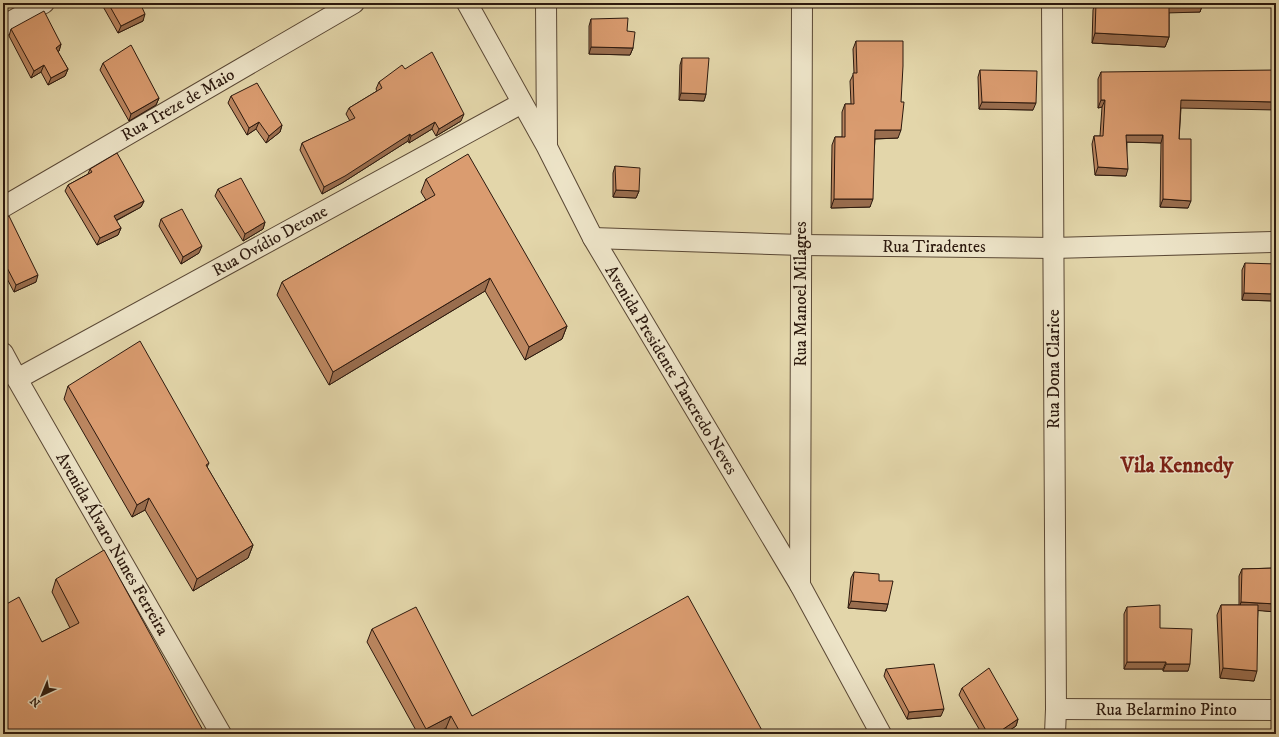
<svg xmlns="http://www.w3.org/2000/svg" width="1279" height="737" viewBox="0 0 1279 737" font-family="'IM FELL DW Pica',serif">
	<rect width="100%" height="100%" fill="#e3d6aa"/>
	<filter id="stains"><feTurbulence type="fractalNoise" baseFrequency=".005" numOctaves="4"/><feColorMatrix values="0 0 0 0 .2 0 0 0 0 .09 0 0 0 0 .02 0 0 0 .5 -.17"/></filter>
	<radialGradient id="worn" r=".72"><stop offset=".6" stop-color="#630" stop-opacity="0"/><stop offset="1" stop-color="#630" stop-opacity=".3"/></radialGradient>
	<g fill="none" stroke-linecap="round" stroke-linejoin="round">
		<g stroke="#5a4835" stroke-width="22">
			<g id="street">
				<polyline points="467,3 547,147 593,238 800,585 881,734"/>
				<polyline points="546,3 547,145"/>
				<polyline points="1052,3 1056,709 1055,734"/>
				<polyline points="3,26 44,3"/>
				<polyline points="3,207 354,3"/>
				<polyline points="593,238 802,245 1053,248 1276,242"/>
				<polyline points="3,353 17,379 221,734"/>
				<polyline points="17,379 522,103"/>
				<polyline points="800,585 802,3"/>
				<polyline points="1056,709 1276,710"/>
			</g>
		</g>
		<use href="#street" stroke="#ede4c8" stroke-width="20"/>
	</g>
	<g fill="#bb8660" stroke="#2c190e">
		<polygon points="101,3 140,3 143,21 118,33"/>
		<polygon points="1095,3 1203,3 1200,12 1169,12 1169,37 1165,47 1092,43 1093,10"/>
		<polygon points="591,19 627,31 633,48 630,55 589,54 589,26"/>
		<polygon points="11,29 61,44 59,51 58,52 68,69 65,76 48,85 41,72 31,78 9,36"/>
		<polygon points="856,41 898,138 875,139 870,207 831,208 832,145 835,137 842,137 842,112 845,104 851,104 850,81 854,73 853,49"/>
		<polygon points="682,58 706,94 704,101 679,100 680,65"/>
		<polygon points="103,63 159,98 156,105 129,121 100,70"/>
		<polygon points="405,69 461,121 436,136 432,129 409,143 408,141 342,183 322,194 300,150 302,143 350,121 346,114 349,108 377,91 376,89 379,82"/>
		<polygon points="980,70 1033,110 979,109 978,77"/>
		<polygon points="1101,72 1181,108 1179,139 1188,208 1160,207 1161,143 1127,142 1126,176 1095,175 1092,144 1094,136 1100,136 1102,107 1098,108 1098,79"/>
		<polygon points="231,96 282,125 280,132 266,143 256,129 247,135 228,103"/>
		<polygon points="615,166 639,191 636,198 613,197 613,173"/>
		<polygon points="90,169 144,201 141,207 116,221 121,228 118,235 97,245 65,191 68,185 88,174"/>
		<polygon points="426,179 567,326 562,339 525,360 485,291 329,385 277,295 282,282 426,200 421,192"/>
		<polygon points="218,189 265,222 263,229 243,241 215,196"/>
		<polygon points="3,219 36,282 14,292 3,271"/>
		<polygon points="161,219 199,253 181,264 159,226"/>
		<polygon points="1245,263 1275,301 1242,300 1242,270"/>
		<polygon points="68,386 209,463 207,467 253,545 248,558 193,591 145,510 132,517 64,399"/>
		<polygon points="1276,568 1276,612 1258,610 1254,681 1220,678 1217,615 1221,605 1239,605 1239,576 1242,569"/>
		<polygon points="854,572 879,581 888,604 886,611 848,608 851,578"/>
		<polygon points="56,579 205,734 42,642 70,628 52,592"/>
		<polygon points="1127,607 1160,628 1188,671 1163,671 1163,669 1124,669 1124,614"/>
		<polygon points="372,629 472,716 764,734 449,734 446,728 435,734 418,734 367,642"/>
		<polygon points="886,669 941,716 907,719 884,676"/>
		<polygon points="962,688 1018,719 1016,726 1004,734 982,734 959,695"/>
	</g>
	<g fill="#996d4e" stroke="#2c190e">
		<polygon points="1169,3 1203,3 1200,12 1166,13"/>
		<polygon points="145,14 143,21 118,33 121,26"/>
		<polygon points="1095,33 1169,37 1165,47 1092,43"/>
		<polygon points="61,44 59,51 53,54 56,48"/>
		<polygon points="591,47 633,48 630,55 589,54"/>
		<polygon points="44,65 41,72 31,78 34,71"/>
		<polygon points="68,69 65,76 48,85 51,78"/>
		<polygon points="681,93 706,94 704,101 679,100"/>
		<polygon points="159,98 156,105 129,121 131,114"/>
		<polygon points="1101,100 1105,100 1102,107 1098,108"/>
		<polygon points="1181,100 1276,102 1276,110 1178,108"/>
		<polygon points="982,102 1036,103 1033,110 979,109"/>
		<polygon points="464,114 461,121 436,136 439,129"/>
		<polygon points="259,122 256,129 247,135 249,128"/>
		<polygon points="435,122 432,129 409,143 411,136"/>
		<polygon points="282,125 280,132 266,143 269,136"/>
		<polygon points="875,130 901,130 898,138 872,139"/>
		<polygon points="410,134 408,141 342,183 322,194 324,187"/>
		<polygon points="1126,135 1163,135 1161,143 1124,142"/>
		<polygon points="1098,167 1128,169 1126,176 1095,175"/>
		<polygon points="616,190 639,191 636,198 613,197"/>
		<polygon points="834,199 873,199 870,207 831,208"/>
		<polygon points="1163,199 1191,201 1188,208 1160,207"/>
		<polygon points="144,201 141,207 111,223 114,216"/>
		<polygon points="265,222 263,229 243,241 245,234"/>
		<polygon points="121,228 118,235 97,245 100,238"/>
		<polygon points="202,246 199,253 181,264 183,257"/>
		<polygon points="38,275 36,282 14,292 16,285"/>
		<polygon points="490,278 485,291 329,385 333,372"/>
		<polygon points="1244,293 1276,294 1276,298 1275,301 1242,300"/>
		<polygon points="567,326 562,339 525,360 529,347"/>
		<polygon points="149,498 145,510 132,517 137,505"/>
		<polygon points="253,545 248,558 193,591 197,579"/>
		<polygon points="851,601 888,604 886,611 848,608"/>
		<polygon points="1241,602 1276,604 1276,612 1239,609"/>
		<polygon points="1127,662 1166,662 1163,669 1124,669"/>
		<polygon points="1166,664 1190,664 1188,671 1163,671"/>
		<polygon points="1223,668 1257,671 1254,681 1220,678"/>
		<polygon points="944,709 941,716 907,719 909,712"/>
		<polygon points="451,716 446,728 435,734 424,734 426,729"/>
		<polygon points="1018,719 1016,726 1004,734 996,734"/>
	</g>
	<g fill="#da9c70" stroke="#2c190e">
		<polygon points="108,3 140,3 145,14 121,26"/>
		<polygon points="1096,3 1169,3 1169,37 1095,33"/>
		<polygon points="44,11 61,44 56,48 68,69 51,78 44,65 34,71 11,29"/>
		<polygon points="628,18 627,31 635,32 633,48 591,47 591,19"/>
		<polygon points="856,41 903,41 903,66 901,102 904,102 901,130 875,130 873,199 834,199 835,137 845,137 845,104 854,104 853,73 857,73"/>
		<polygon points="131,45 159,98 131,114 103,63"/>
		<polygon points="432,52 464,114 439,129 435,122 411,136 410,134 345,176 324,187 302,143 355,118 349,108 382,88 379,82 402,65 405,69"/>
		<polygon points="682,58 709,58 706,94 681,93"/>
		<polygon points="980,70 1037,71 1036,103 982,102"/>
		<polygon points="1276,70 1276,102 1181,100 1179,139 1191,139 1191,201 1163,199 1163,135 1126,135 1128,169 1098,167 1094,136 1103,136 1105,100 1101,100 1101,72"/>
		<polygon points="257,83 282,125 269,136 259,122 249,128 231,96"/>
		<polygon points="117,153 144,201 114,216 121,228 100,238 68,185 92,172 90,169"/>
		<polygon points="468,154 567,326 529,347 490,278 333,372 282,282 435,195 426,179"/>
		<polygon points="615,166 640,168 639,191 616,190"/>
		<polygon points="241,178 265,222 245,234 218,189"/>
		<polygon points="182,209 202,246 183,257 161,219"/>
		<polygon points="9,216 38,275 16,285 3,260 3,219"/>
		<polygon points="1245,263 1276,264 1276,294 1244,293"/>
		<polygon points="140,341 209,463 206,465 253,545 197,579 149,498 137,505 68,386"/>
		<polygon points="104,550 205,734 3,734 3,606 19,597 42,642 79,623 56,579"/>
		<polygon points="1276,568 1276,604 1241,602 1242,569"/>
		<polygon points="854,572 879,574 879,581 893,581 888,604 851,601"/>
		<polygon points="688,596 764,734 461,734 451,716 426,729 372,629 416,607 472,716"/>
		<polygon points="1160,605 1160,628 1192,629 1190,664 1166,664 1166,662 1127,662 1127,607"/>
		<polygon points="1221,605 1258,605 1257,671 1223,668"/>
		<polygon points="934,664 944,709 909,712 886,669"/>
		<polygon points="989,668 1018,719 996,734 988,734 962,688"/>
	</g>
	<g text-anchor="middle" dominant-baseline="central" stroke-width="3" stroke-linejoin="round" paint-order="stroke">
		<g font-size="17" fill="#2c190e" stroke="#ede4c8">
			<text transform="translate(178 105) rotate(-30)">Rua Treze de Maio</text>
			<text transform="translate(270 241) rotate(-29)">Rua Ovídio Detone</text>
			<text x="934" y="247">Rua Tiradentes</text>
			<text transform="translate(801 294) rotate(-90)">Rua Manoel Milagres</text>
			<text transform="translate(1054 369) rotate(-90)">Rua Dona Clarice</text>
			<text transform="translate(671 370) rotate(59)">Avenida Presidente Tancredo Neves</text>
			<text transform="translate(112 544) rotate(60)">Avenida Álvaro Nunes Ferreira</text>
			<text x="1166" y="710">Rua Belarmino Pinto</text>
		</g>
		<g font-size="21" font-weight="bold" fill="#7a1f14" stroke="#ede4c8">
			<text x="1177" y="466">Vila Kennedy</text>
		</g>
	</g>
	<rect width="1279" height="737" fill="none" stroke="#e3d6aa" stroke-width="16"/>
	<rect x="4" y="4" width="1271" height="729" fill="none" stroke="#2c190e" stroke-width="2"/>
	<rect x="8" y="8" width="1263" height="721" fill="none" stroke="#2c190e"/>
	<g transform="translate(42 695) rotate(224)" stroke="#ede4c8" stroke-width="3" paint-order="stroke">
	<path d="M0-3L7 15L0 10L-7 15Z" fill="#2c190e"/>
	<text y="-6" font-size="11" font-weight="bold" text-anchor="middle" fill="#2c190e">N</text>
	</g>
	<rect width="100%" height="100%" filter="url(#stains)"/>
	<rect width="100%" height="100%" fill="url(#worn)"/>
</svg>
